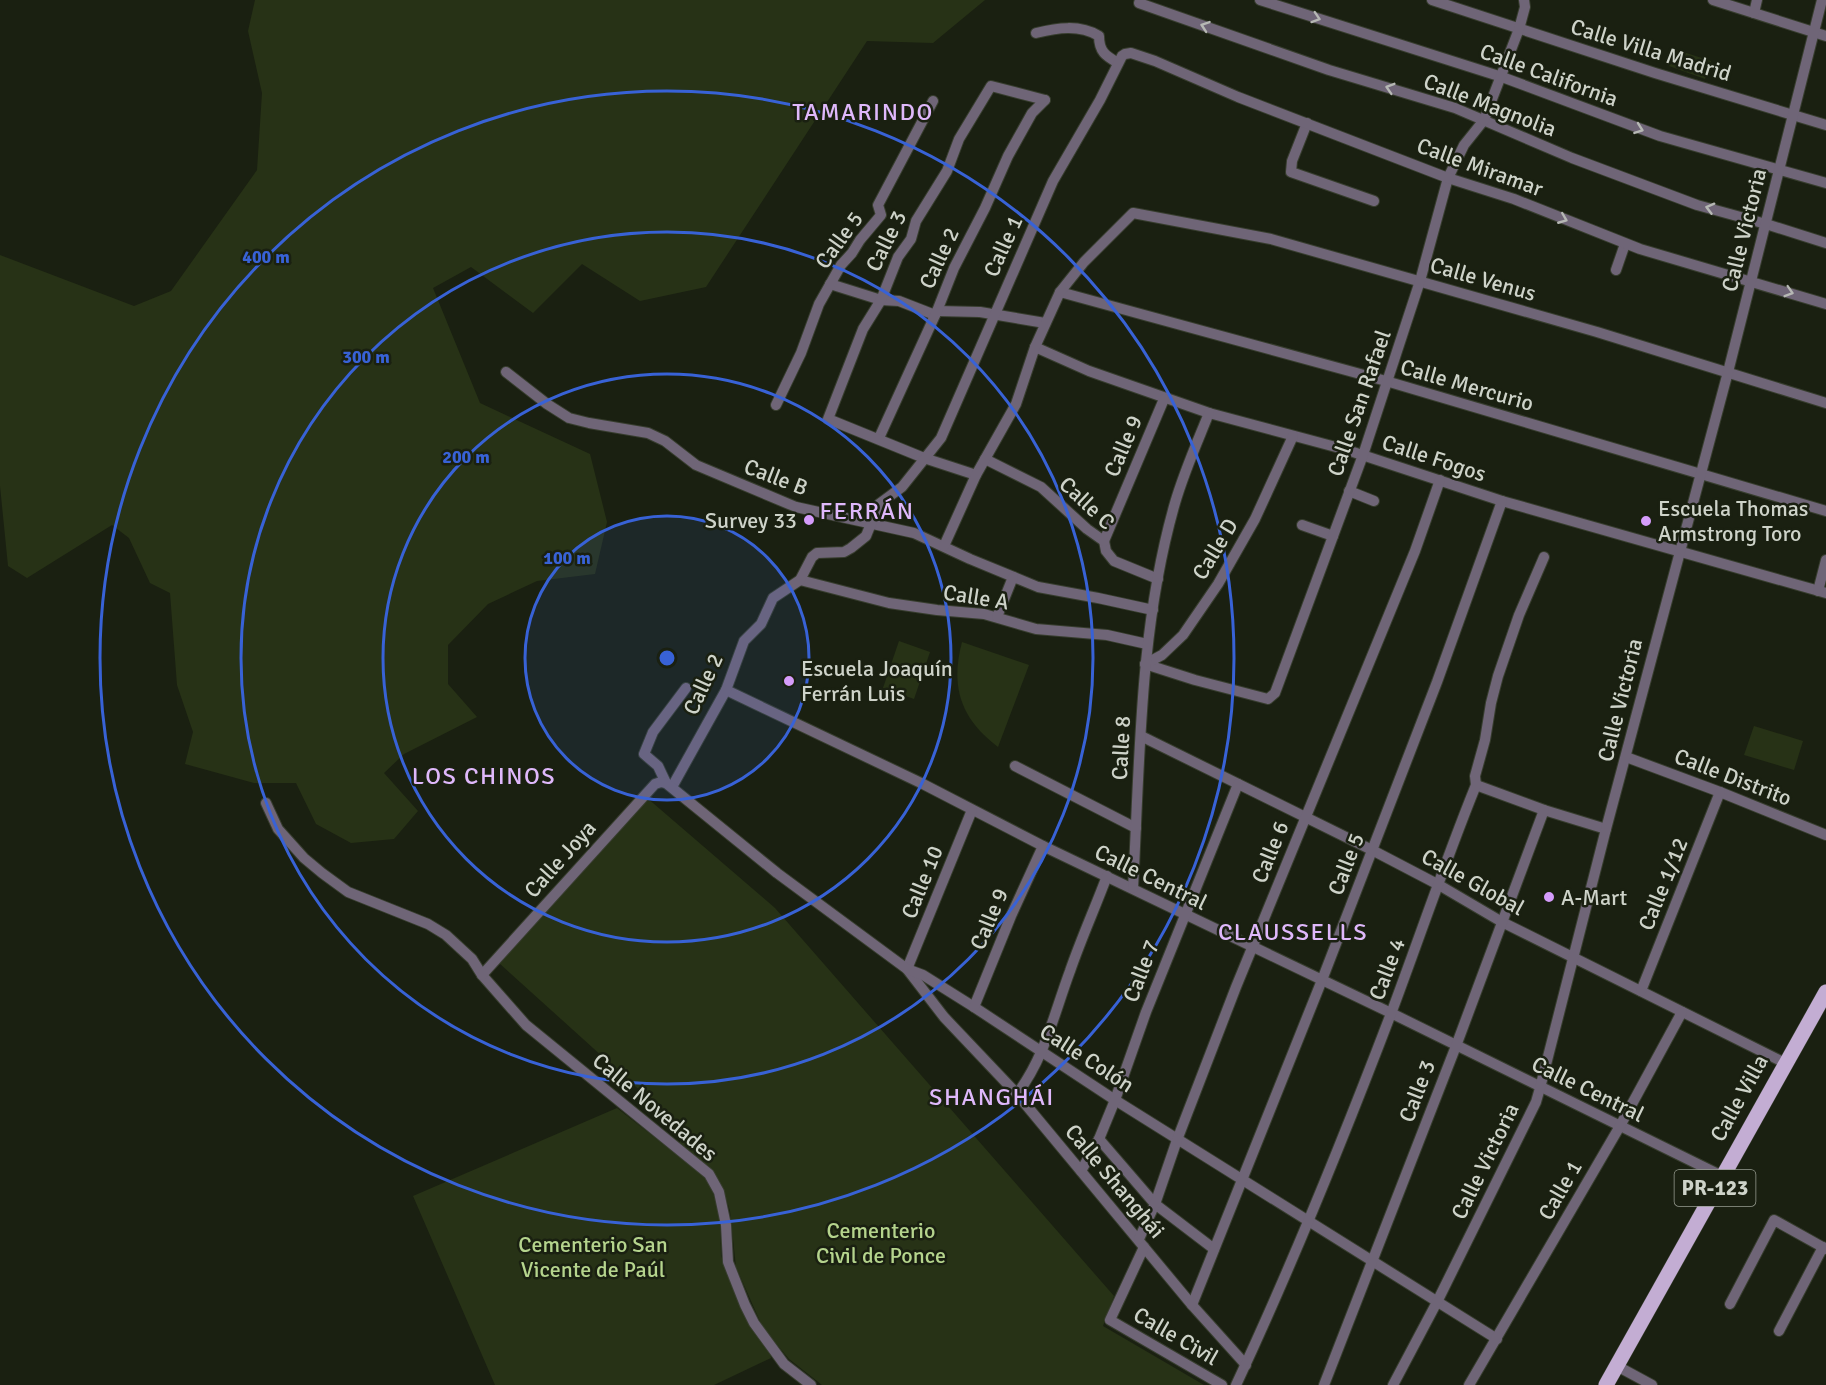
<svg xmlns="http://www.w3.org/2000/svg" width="1826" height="1385" viewBox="0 0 1826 1385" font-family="Signika,sans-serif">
	<rect width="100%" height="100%" fill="#1a2011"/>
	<g fill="#273216">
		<polygon points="255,0 985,0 933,43 867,41 706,287 640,301 582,264 533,313 471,267 433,288 480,403 590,454 607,522 595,574 537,581 488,604 448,645 448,684 477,717 404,754 384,773 418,811 394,839 351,843 316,824 296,783 254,783 185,764 193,732 177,685 170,593 150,583 129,538 112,525 27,578 8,566 0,486 0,255 134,306 171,291 257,170 262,93 248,31"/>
		<polygon points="1674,49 1711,61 1705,79 1669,66"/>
		<polygon points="899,641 930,652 914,699 883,688"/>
		<path d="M962,642L1029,665L998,747C961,719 950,687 962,642Z"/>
		<polygon points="1754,726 1803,741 1794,770 1744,755"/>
		<polygon points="646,797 775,908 1114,1296 1103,1326 1204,1385 822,1385 789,1359 763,1328 736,1267 730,1211 723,1189 677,1145 687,1133 499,963"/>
		<polygon points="617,1108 708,1179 720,1213 721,1256 749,1325 770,1351 771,1358 714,1385 495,1385 413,1196"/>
	</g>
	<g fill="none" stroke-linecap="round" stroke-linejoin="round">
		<g stroke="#373d2e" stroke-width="12">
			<g id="minor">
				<polyline points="1140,0 1139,3 1329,70 1455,108 1572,158 1697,205 1766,224 1826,243"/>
				<polyline points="1260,0 1502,77 1660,136 1826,183"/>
				<polyline points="1432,0 1655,73 1826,125"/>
				<polyline points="1713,0 1826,36"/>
				<polyline points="1754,13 1757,0"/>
				<path d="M1036,33C1057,28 1079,24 1099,36C1099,52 1106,56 1118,63"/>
				<polyline points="1307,123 1292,161 1291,172 1374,201"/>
				<polyline points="1616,270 1625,244"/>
				<polyline points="830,284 881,300 899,301 935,315"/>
				<polyline points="1060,292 1386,381 1826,511"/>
				<polyline points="937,311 980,312 1045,323"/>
				<polyline points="1035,347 1089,371 1209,413 1347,450 1502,501 1826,593"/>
				<polyline points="506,372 547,404 569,418 589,423 648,433 665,441 696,465 796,507 914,533 970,559 1038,587 1098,598 1153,610"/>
				<polyline points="776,405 801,353 819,304 841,265 852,253 860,240 881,215 878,205 933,101"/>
				<polyline points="879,438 937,311 954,268 985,208 1008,156 1032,113 1045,100"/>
				<polyline points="985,459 1041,487 1087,529 1104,541 1106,551 1114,561 1158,579"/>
				<polyline points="976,475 924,458 828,419 863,329 881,300 898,257 911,239 916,221 947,171 959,139 991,86 1045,100"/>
				<polyline points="1349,491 1374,501"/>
				<polyline points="1302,525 1333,536"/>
				<polyline points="1104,541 1164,399"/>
				<polyline points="944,546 976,475 1016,404 1035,347 1060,292 1084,262 1133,213 1271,239 1597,332 1826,403"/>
				<polyline points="800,580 889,603 937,610 984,614 1036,629 1107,635 1147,644"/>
				<polyline points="1818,591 1826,560"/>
				<polyline points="997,617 1013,577"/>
				<polyline points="1145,664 1195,680 1268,699 1275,693 1363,455 1420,281 1448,178 1464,145 1484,120 1519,29 1525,7 1524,0"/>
				<polyline points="1145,664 1162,655 1183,635 1218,584 1255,519 1293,436"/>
				<polyline points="726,690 921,783 1043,846 1391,1013 1722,1176"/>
				<polyline points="1141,736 1372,850 1439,885 1502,922 1785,1063"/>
				<polyline points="1626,757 1720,792 1826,835"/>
				<polyline points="1015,766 1136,828"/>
				<polyline points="666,783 658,766 644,754 653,732 686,688"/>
				<polyline points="1476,785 1544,810 1606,829"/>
				<polyline points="672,787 726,690 744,641 761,624 773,598 800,580 812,557 817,553 844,552 851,548 866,536 879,504 902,487 941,438 1053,181 1100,100 1122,56 1125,54 1131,53 1155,61 1238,97 1448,178 1514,199 1640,249 1826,304"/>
				<polyline points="266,803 278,829 304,858 322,873 348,892 428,924 446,935 472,959 482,975 526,1025 709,1174 719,1192 726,1225 728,1262 745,1305 754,1323 784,1364 811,1385"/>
				<polyline points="972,810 907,969 944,1017 1017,1094 1192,1305 1246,1365"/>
				<path d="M1133,888C1140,759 1139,628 1175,503C1184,472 1197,443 1209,413"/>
				<polyline points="482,975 655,784 661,782 666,783 777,873 907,969 923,975 974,1007 1115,1100 1497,1339"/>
				<polyline points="1641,991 1720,792"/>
				<polyline points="974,1007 1011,916 1043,846"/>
				<path d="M1017,1094C1045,1057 1054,1014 1070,971C1081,939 1095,908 1107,876"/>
				<polyline points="1099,1139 1155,1204 1214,1249"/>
				<polyline points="1081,1171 1099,1139 1115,1100 1146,1012 1238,784"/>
				<polyline points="1139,1239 1155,1204 1177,1140 1236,987 1415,551 1440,480"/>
				<polyline points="1144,1247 1110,1320 1222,1385"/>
				<polyline points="1730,1304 1774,1220 1826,1249"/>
				<polyline points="1192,1305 1322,980 1437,682 1502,501"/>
				<polyline points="1779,1331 1823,1247"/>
				<polyline points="1617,1366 1652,1385"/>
				<path d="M1236,1385C1293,1263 1344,1137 1392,1011C1420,936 1446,859 1476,785L1475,776L1485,740L1491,703L1498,676L1519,615L1544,557"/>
				<polyline points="1324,1385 1456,1046 1544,810"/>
				<polyline points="1393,1385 1437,1302 1536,1102 1540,1088 1606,829 1728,372 1822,0"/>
				<polyline points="1469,1385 1620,1126 1682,1012"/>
			</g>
		</g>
		<g stroke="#373d2e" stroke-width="16">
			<polyline id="primary" points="1606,1385 1826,992"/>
		</g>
		<use href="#minor" stroke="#6f6577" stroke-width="10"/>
		<use href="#primary" stroke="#c3add3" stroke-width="15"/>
	</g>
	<defs><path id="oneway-chevron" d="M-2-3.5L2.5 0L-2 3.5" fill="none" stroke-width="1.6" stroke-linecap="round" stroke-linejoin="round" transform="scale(1.5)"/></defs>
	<g stroke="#b6b8b4">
		<use href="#oneway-chevron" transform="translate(1316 18) rotate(18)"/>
		<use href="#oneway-chevron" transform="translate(1205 26) rotate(-161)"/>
		<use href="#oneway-chevron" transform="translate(1390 88) rotate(-163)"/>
		<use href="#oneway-chevron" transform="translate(1639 129) rotate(20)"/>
		<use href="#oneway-chevron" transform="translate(1710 208) rotate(-165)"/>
		<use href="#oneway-chevron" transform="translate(1563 219) rotate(22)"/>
		<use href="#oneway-chevron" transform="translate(1789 292) rotate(17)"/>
	</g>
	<circle cx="667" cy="658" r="142" fill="#3862d6" fill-opacity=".12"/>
	<g fill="none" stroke="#3862d6" stroke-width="3">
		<circle cx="667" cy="658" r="142"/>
		<circle cx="667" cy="658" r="284"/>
		<circle cx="667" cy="658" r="426"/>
		<circle cx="667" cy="658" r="567"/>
	</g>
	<g fill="#d59cfb" stroke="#1a2011" stroke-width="2">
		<circle cx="809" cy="520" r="6"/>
		<circle cx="1646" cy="521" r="6"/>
		<circle cx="789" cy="681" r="6"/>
		<circle cx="1549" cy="897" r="6"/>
	</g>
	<g text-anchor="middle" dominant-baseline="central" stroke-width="5" stroke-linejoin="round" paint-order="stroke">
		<rect fill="#1a2011" stroke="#989d92" stroke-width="1.5" x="1674.5" y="1170" width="81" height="36" rx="4.5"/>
		<g font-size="21" font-weight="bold" fill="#ced3c9">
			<text x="1715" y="1188">PR-123</text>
		</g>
		<g font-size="22" fill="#ced3c9" stroke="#1a2011">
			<text transform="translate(1651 50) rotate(17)">Calle Villa Madrid</text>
			<text transform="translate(1549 75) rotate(20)">Calle California</text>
			<text transform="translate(1490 105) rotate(21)">Calle Magnolia</text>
			<text transform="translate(1480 167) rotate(20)">Calle Miramar</text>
			<text transform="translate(1744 230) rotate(-76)">Calle Victoria</text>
			<text transform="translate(839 240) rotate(-54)">Calle 5</text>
			<text transform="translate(886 241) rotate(-64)">Calle 3</text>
			<text transform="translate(1003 246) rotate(-66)">Calle 1</text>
			<text transform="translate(939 258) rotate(-65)">Calle 2</text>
			<text transform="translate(1483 279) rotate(16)">Calle Venus</text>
			<text transform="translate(1467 385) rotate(16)">Calle Mercurio</text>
			<text transform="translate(1359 403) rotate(-71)">Calle San Rafael</text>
			<text transform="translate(1123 446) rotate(-67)">Calle 9</text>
			<text transform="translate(1434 458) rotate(18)">Calle Fogos</text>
			<text transform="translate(776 477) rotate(21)">Calle B</text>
			<text transform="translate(1087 503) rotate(43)">Calle C</text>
			<text transform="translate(1215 549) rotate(-59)">Calle D</text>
			<text transform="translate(976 597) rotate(9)">Calle A</text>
			<text transform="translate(703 684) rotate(-65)">Calle 2</text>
			<text transform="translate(1620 700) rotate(-76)">Calle Victoria</text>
			<text transform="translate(1121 748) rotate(-87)">Calle 8</text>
			<text transform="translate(1733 777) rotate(21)">Calle Distrito</text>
			<text transform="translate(1270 852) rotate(-68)">Calle 6</text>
			<text transform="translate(560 859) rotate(-48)">Calle Joya</text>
			<text transform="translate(1346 864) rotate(-69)">Calle 5</text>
			<text transform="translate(1151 877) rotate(26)">Calle Central</text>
			<text transform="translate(922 882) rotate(-68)">Calle 10</text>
			<text transform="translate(1473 882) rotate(29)">Calle Global</text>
			<text transform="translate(1663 884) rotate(-68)">Calle 1/12</text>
			<text transform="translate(989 919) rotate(-67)">Calle 9</text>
			<text transform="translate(1387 969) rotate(-69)">Calle 4</text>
			<text transform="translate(1141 971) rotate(-69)">Calle 7</text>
			<text transform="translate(1087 1058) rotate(33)">Calle Colón</text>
			<text transform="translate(1588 1089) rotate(26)">Calle Central</text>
			<text transform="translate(1417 1091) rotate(-69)">Calle 3</text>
			<text transform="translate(1739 1098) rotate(-61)">Calle Villa</text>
			<text transform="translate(655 1107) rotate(40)">Calle Novedades</text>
			<text transform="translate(1485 1161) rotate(-64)">Calle Victoria</text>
			<text transform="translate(1115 1181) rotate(50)">Calle Shanghái</text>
			<text transform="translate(1560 1190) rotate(-60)">Calle 1</text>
			<text transform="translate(1176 1336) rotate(30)">Calle Civil</text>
		</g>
		<g font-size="22" fill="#ced3c9" stroke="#1a2011" text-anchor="start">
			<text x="1658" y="508">Escuela Thomas<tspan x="1658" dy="25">Armstrong Toro</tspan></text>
			<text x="797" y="520" text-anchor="end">Survey 33</text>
			<text x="801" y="668">Escuela Joaquín<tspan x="801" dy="25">Ferrán Luis</tspan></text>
			<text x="1561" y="897">A-Mart</text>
		</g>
		<g font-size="22" fill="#b5d48d" stroke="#1a2011">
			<text x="881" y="1230">Cementerio<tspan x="881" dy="25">Civil de Ponce</tspan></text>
			<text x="593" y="1244">Cementerio San<tspan x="593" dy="25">Vicente de Paúl</tspan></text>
		</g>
		<g font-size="24" letter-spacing="1.5" fill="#dfb8fb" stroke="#1a2011">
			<text x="863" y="112">TAMARINDO</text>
			<text x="867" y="511">FERRÁN</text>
			<text x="484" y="776">LOS CHINOS</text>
			<text x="1293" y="932">CLAUSSELLS</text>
			<text x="992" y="1097">SHANGHÁI</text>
		</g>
	</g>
	<circle cx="667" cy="658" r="9" fill="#3862d6" stroke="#1a2011" stroke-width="3"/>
	<g font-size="18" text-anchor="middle" font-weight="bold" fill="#3862d6" stroke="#1a2011" stroke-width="5" stroke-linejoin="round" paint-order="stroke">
		<text x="266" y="263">400 m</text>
		<text x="366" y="363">300 m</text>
		<text x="466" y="463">200 m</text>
		<text x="567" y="564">100 m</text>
	</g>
</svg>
